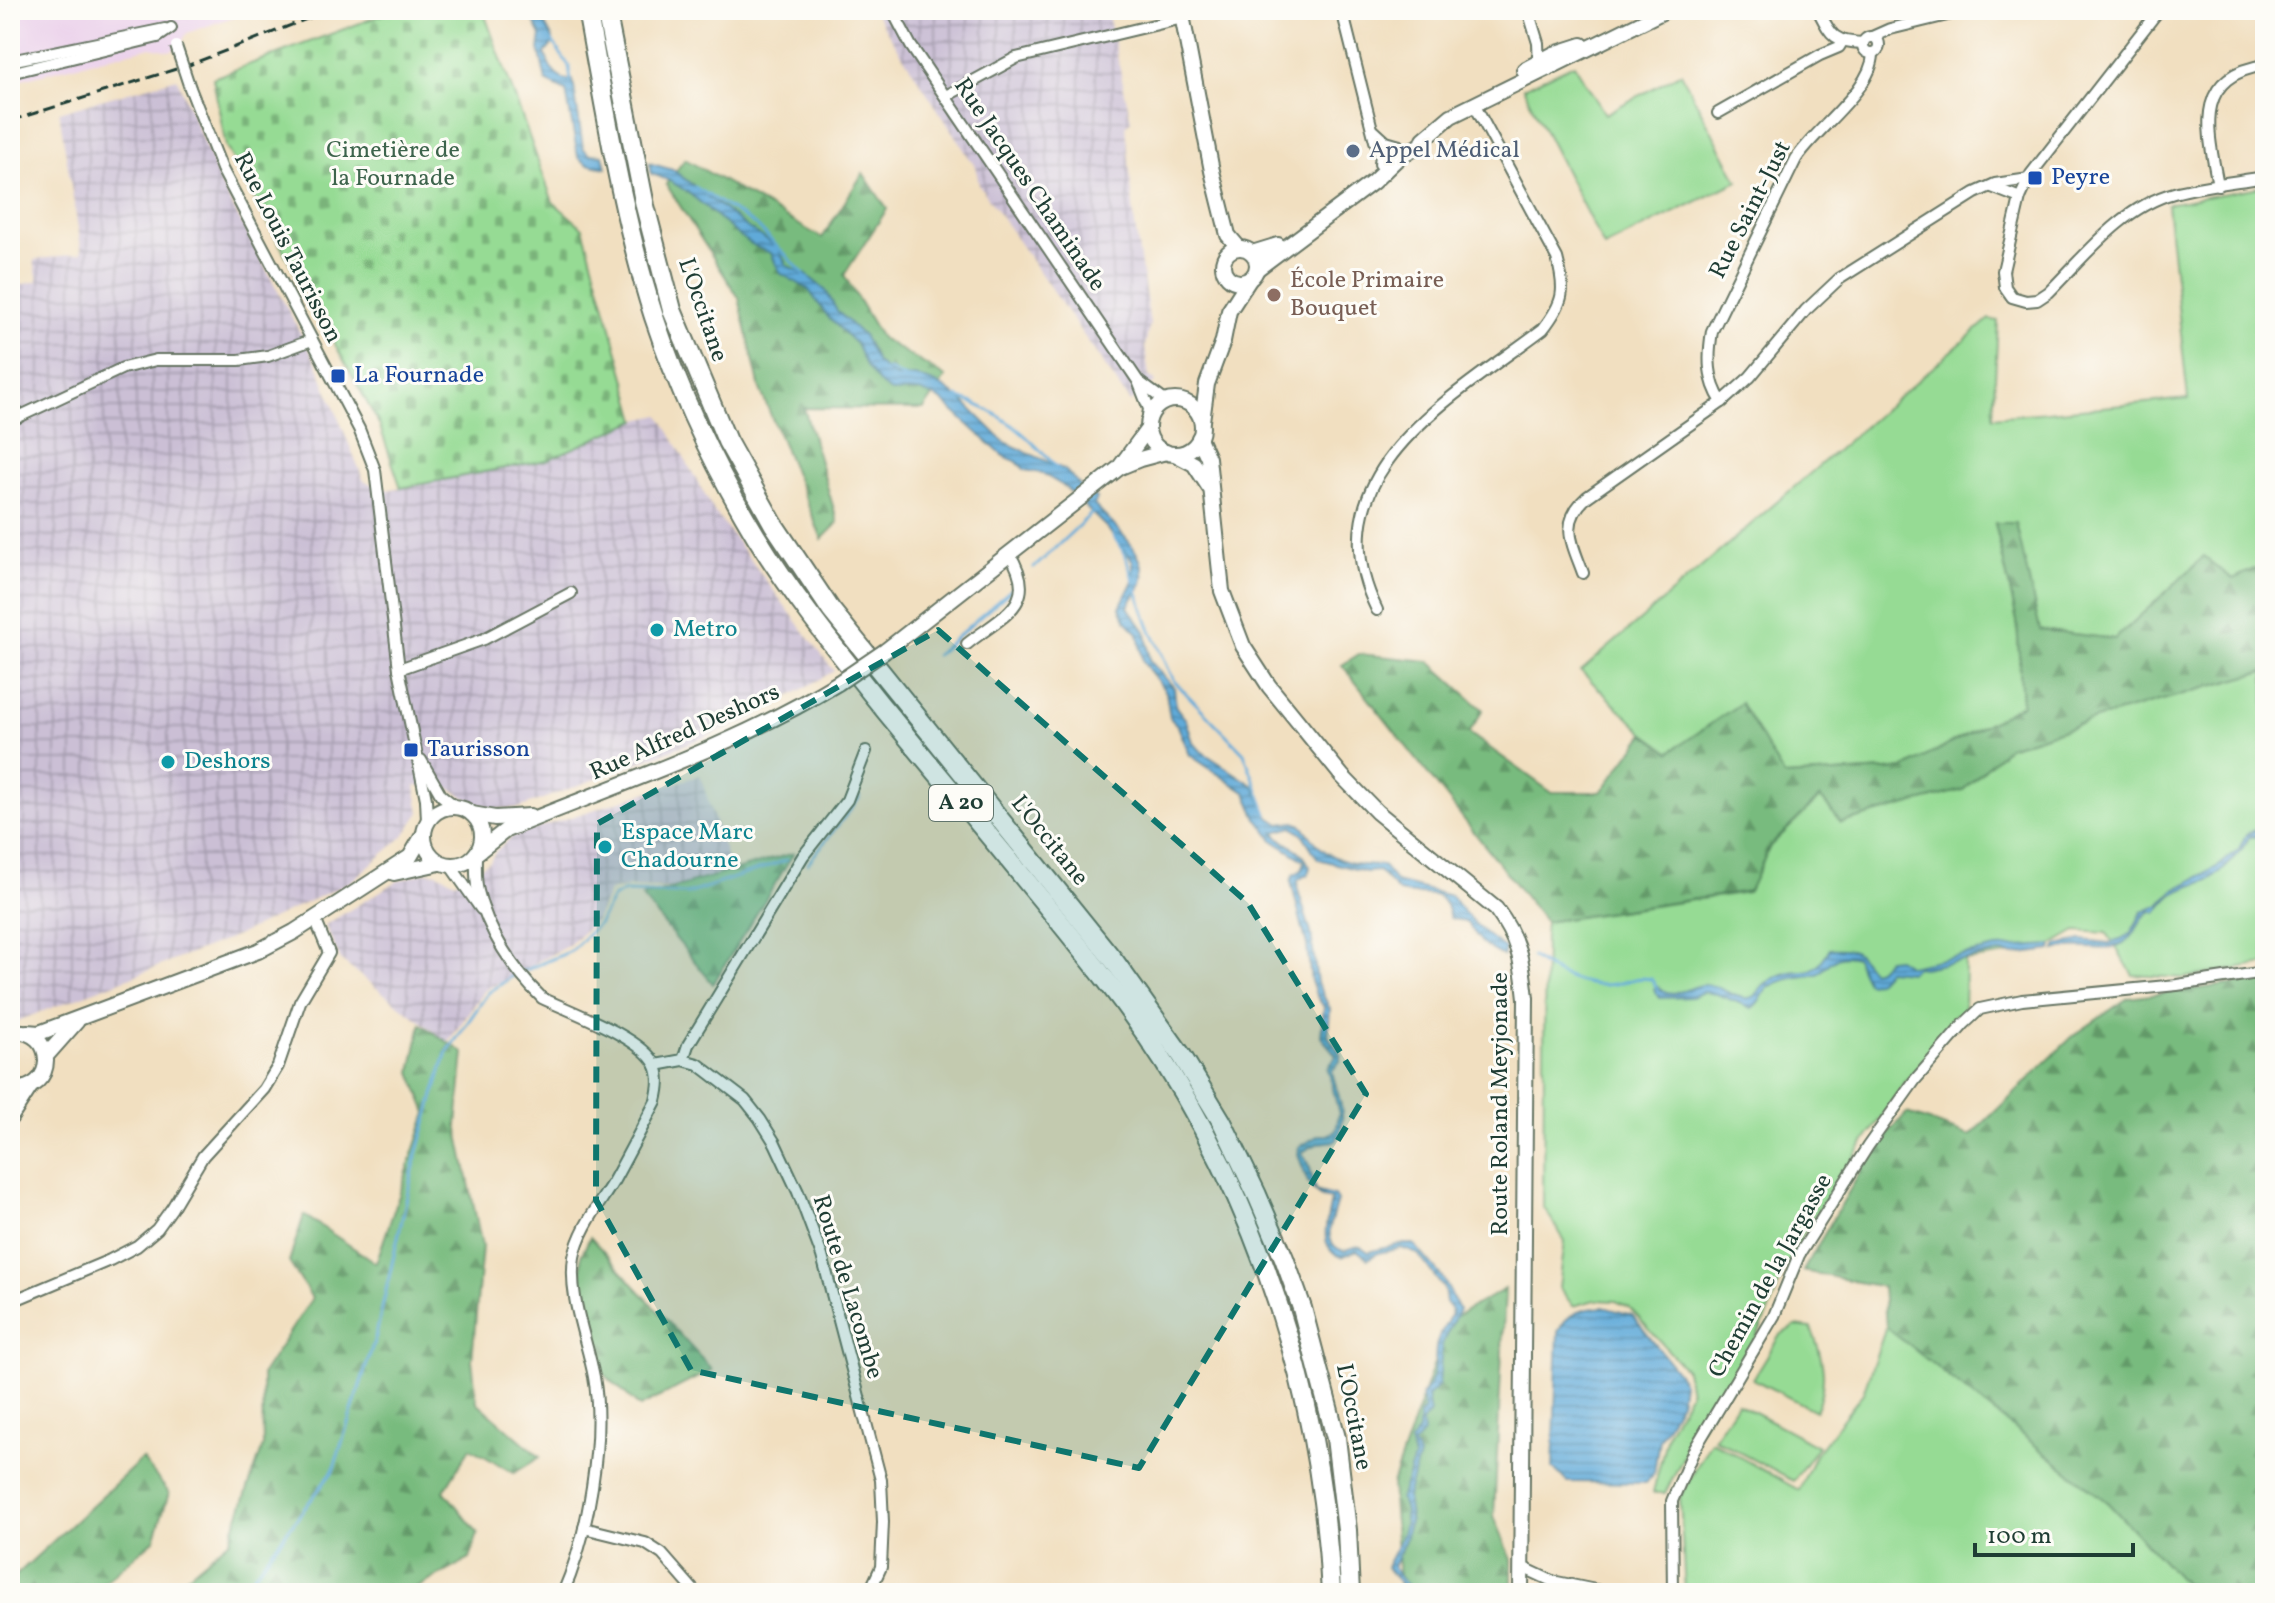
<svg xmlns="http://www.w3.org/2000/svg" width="2275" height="1603" viewBox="0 0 2275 1603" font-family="Vollkorn,serif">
	<defs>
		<pattern id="industrial-grid" width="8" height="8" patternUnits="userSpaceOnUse" patternTransform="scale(2)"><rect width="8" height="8" fill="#cbbfd5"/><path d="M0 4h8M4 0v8" fill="none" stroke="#a49cae"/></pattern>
		<pattern id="forest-firs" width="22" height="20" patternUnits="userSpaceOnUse" patternTransform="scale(2)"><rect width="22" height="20" fill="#78bb7e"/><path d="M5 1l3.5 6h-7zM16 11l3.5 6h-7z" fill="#629968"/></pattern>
		<pattern id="cemetery-stones" width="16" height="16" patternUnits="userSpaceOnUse" patternTransform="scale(2)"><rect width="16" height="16" fill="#96db94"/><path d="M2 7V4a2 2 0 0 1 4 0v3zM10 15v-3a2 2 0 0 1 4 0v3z" fill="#7ab37a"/></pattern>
		<pattern id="water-rules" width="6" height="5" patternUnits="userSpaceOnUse" patternTransform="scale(2)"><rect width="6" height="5" fill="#61aad9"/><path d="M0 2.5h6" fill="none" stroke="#4f8cb1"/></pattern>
	</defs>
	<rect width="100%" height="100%" fill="#fdfcf7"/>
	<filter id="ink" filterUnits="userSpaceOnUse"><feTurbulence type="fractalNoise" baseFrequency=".0125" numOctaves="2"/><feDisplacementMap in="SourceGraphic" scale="16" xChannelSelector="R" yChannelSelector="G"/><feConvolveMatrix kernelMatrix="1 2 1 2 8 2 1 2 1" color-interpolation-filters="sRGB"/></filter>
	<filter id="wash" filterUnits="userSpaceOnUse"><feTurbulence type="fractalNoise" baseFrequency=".006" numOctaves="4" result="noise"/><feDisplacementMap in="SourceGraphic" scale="32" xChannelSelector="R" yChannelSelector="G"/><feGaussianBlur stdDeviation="1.8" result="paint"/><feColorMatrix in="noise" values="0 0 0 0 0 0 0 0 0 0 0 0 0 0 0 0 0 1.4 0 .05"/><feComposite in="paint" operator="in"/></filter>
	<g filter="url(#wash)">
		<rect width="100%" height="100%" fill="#f1dfc0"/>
		<polygon fill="#ebd1eb" points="10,10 253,10 187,33 179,47 169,51 151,47 10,82"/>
		<g fill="url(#industrial-grid)">
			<polygon points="873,10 1107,10 1131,120 1126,126 1134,219 1150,324 1145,346 1149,376 1156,382 1130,402 979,185 976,168"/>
			<polygon points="177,78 221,185 316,362 364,481 387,490 547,460 637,420 660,415 714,511 834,671 747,721 519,808 494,809 474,803 446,786 415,786 420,812 403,837 350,882 234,937 10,1024 10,287 38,281 34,260 82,253 59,112"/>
			<polygon points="700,775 731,871 674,888 628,887 609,891 596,920 569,945 485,990 448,1042 341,961 325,925 399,880 427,872 438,873 455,882 490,861 496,851 513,836"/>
		</g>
		<g fill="#96db94" stroke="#5a8c64" stroke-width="2">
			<polygon points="1574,64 1605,114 1681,73 1738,181 1604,247 1523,88"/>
			<polygon points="2265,186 2265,564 2233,579 2204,557 2115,639 2039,630 2016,524 1995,523 2017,621 2022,705 1903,769 1784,776 1670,752 1645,734 1581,671 1989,319 1998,321 1993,417 2188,399 2167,204"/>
			<polygon points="2265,671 2265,964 2184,978 2133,975 2107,933 2076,931 2043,950 1965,961 1964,1013 1906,1081 1810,1222 1785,1268 1771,1306 1750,1351 1694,1436 1665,1493 1653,1493 1668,1431 1690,1392 1686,1370 1629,1307 1616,1301 1595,1300 1573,1306 1559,1287 1565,1241 1543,1206 1545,922 1748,892 1770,846 1821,797 1963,790 2008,747 2102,717"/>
			<path d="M1795,1326L1811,1328C1823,1357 1829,1381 1815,1411L1753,1379L1780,1335Z"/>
			<polygon points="1886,1327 2108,1503 2193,1593 1685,1593 1680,1497 1711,1441 1799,1490 1815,1455 1863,1393"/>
			<polygon points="1737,1403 1818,1446 1793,1481 1714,1439"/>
		</g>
		<g fill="url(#forest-firs)" stroke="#4c7c59" stroke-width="2">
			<polygon points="685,159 822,238 863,173 887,209 844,275 881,338 946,377 924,409 804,408 838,523 822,539 760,389 739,298 666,184"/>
			<polygon points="1995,523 2016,523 2040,630 2115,639 2204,557 2233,579 2265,564 2265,671 2102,717 2008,747 1963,790 1841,823 1820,797 1770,846 1749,891 1545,922 1342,665 1359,654 1429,661 1483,710 1469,733 1551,792 1601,792 1645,734 1670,752 1741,703 1784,776 1903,769 2022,705 2017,621"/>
			<polygon points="794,853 713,984 642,897"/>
			<polygon points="2265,980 2265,1593 2193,1593 2108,1503 1886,1327 1883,1287 1803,1271 1874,1148 1907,1113 1970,1136 2073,1036 2128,998"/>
			<polygon points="421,1024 464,1053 457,1125 482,1246 472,1360 477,1402 540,1457 514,1473 470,1448 444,1491 478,1533 470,1559 407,1593 167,1593 230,1540 263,1446 262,1374 312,1298 289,1262 304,1215 376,1263 427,1113 411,1072"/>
			<polygon points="590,1237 712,1370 640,1407 603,1373 581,1287 581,1256"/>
			<polygon points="1505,1289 1494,1516 1512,1560 1512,1593 1400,1593 1392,1484 1449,1320"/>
			<polygon points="142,1459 169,1493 154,1540 91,1593 10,1593 10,1581"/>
		</g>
		<polygon fill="url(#cemetery-stones)" stroke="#5a8c64" stroke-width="2" points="395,10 483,10 553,202 583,228 637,420 547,460 401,488 379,424 226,147 213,78"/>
		<g fill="url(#water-rules)" stroke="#407486" stroke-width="2">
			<path d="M528,10H537L553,39L551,46L545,53C549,67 557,82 573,80L583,148L589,154L603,155L606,168L587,164L578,157L566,91L546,81L539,49L541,36Z"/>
			<path d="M649,163L673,170L748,228L778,247L787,266L806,274L826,291L837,311L864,337L877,363L896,377L915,376L941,386L963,401L1003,441L1065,470L1085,491L1097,498L1094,505C1112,525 1147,551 1143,579C1142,589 1131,597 1128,607L1146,633L1150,661L1174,688L1176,707L1186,720L1193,742L1201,751L1254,786L1268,816L1280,824L1295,822L1300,824C1308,831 1313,841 1321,848C1334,861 1365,868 1382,865L1396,882L1451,896C1466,916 1483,934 1505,948L1503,956L1484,945L1466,922L1450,918C1443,884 1427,899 1399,892L1379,871L1366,872L1318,859L1303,835L1293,827L1274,832C1289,850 1299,843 1310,867L1308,874L1298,880L1297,887L1311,933L1317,983L1330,1009L1328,1036L1341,1055L1340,1061L1332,1071C1337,1094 1350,1118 1336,1141L1319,1143L1302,1152L1310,1168L1315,1191L1334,1196L1337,1201C1332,1218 1320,1246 1345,1251C1355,1246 1359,1244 1368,1252L1401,1244H1414L1442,1277L1459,1309L1442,1344L1439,1385L1427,1397L1430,1413L1422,1422L1423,1434L1413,1445L1419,1456L1407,1497L1410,1518L1405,1540L1393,1567L1402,1580L1418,1593H1408L1386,1567C1396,1547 1414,1521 1400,1499L1414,1459L1410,1442L1419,1431V1415L1425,1410L1421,1396C1438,1376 1434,1370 1436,1347C1438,1334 1449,1323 1452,1310L1446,1302L1444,1289L1418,1254L1401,1248L1378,1253L1368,1259L1357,1250L1342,1257C1315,1247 1329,1218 1331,1199C1308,1198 1305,1173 1298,1154L1299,1147L1319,1135H1327L1336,1131L1339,1114L1328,1069L1336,1055L1321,1037L1324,1007L1316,995L1311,981L1307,945L1291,882L1293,875L1302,870L1305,861L1274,841L1257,818L1246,793L1190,755L1178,726L1170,718L1166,692L1143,662L1138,633L1126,621L1120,607L1133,581V561L1106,527L1065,487L1041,473L1025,470L1016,461L1003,456L940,399L919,391L891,392L882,386L867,368L856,344L829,318L808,289L780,273L771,253C730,241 697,185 651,174Z"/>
			<path d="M2255,830L2265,833V836L2249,837C2243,850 2224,872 2210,879C2198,885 2185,887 2174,894C2167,899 2162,907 2156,913L2151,911C2137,918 2138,936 2123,944C2105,954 2078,943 2055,950L2057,945L2082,940L2109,943L2121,940L2131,933L2142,912L2160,905L2174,890L2219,866L2239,849L2246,834Z"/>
			<path d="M2052,945L2051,950L2013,955L2000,953L1923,968L1916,967L1909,972L1887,970L1876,982L1867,983L1856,958C1836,952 1832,962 1818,974C1805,976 1778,979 1768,988C1762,995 1760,1002 1752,1008L1717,994L1703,992L1691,997L1660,998L1654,989L1657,986C1672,1001 1687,987 1703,985C1718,983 1730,997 1744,998C1758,1000 1758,987 1768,982C1773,978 1785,973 1790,972C1798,970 1807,973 1814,968C1821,964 1825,955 1830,949C1857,947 1857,952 1871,971L1878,969L1888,959L1897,958L1909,966L1997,948Z"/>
			<path d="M1603,1307L1632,1315L1678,1373L1683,1383L1680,1402L1659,1439L1654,1473L1646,1483L1567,1482L1553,1468L1558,1332C1567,1312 1582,1309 1603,1307Z"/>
		</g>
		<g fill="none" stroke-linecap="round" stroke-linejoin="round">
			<g stroke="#61aad9" stroke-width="3">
				<polyline points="550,38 569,66 571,81"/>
				<polyline points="695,187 757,226 804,274"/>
				<polyline points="887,369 905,378"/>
				<path d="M957,397C1005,413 1027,435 1060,471"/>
				<polyline points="1113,535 1125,554 1134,582"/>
				<polyline points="1034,568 1092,513"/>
				<polyline points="1137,590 1148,623 1174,681 1244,753 1267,814"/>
				<polyline points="936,655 1012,589"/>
				<polyline points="808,863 860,797"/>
				<path d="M1532,957C1554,974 1586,989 1614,984C1628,982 1636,976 1651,979L1657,988"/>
				<polyline points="240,1593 333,1471 376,1335 415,1161 446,1054 488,993 514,975 571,951 599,923 613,898 623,892 687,894 787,860"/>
			</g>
		</g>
	</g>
	<g filter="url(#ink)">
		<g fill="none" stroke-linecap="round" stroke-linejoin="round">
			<g stroke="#687665" stroke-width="14">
				<g id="minor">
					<polyline points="892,10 911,46 1138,381 1149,409 1147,423"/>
					<polyline points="1342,10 1375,141 1381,154 1380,164"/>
					<polyline points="1528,10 1538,43 1539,66"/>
					<path d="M1818,10C1831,35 1833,42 1863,43"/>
					<path d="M2159,10L2031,174L2020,198L2003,271L2005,287L2012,297L2026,301L2037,300L2049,292C2085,256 2122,207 2174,193C2203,185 2235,182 2265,177"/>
					<circle cx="1871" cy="45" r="8"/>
					<polyline points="1872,37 1890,29 1968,10"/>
					<polyline points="10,61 165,29"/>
					<polyline points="10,73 158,37 171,28"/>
					<polyline points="190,88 222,169 359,429 375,470 399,669 426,799 427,821"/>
					<polyline points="946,96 1016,58 1183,18"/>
					<polyline points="1718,113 1820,55 1839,47 1842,42"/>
					<polyline points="1374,131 1386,142 1400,146"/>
					<path d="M2218,185C2208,132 2192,76 2265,65"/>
					<polyline points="1992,187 2020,198"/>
					<polyline points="1139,382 1165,401"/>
					<path d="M1722,402C1707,380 1708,356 1712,331L1796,159C1816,128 1872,90 1873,54"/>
					<polyline points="10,421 123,368 156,360 239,360 268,356 312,340"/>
					<path d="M1583,573C1572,543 1559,522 1587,497L1722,402L1750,377L1806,310L1839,279L1975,193L1995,184L2029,179"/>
					<path d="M1377,610C1310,474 1452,398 1543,329C1564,302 1566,291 1557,258L1475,106"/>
					<path d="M967,644C1003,615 1041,604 1009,553"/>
					<polyline points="399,669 484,639 571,593"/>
					<polyline points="421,760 441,795 456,807"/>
					<path d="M476,854C476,866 475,880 478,891C487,930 514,971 542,998C571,1012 641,1037 655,1064C661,1076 659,1088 656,1101C642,1128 628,1155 613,1182C599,1205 579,1230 574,1257C568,1297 587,1339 594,1377C605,1439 588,1536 563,1593"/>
					<polyline points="450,865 481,909"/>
					<polyline points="683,1060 688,1045 803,856 847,800 866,751"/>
					<polyline points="656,1065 683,1060 698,1064 745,1100 760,1119 775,1143 798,1192 822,1256 881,1480 883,1522 881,1567 869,1593"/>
					<polyline points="10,1302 110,1260 137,1246 157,1229 172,1208 203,1156 264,1089 278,1066 300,1002 329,953 315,919"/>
					<polyline points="584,1528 645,1543 662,1554 696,1593"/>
					<polyline points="1522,1567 1552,1581 1610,1593"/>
					<polyline points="1673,1593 1672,1501 1694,1450 1774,1316 1799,1255 1868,1146 1915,1080 1964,1024 1980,1009 2022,1000 2177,985 2265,972"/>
				</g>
			</g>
			<g stroke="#687665" stroke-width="18">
				<g id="secondary">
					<polyline points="1181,10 1212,171 1228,235 1239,248"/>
					<polyline points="1524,70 1554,54 1582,45"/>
					<circle cx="1240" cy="265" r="17"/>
					<polyline points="1252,253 1278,245"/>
					<polyline points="1257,269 1373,182 1401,155 1422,145 1424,139 1451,116 1666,10"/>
					<circle cx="1175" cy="427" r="27"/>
					<polyline points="1202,421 1207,384 1223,341 1229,311 1249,280"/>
					<path d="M1199,438L1208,458L1222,591L1243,646L1269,686L1342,776L1377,812L1496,909C1519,940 1522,960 1526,998L1521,1593"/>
					<polyline points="1175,454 1194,464 1209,487"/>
					<polyline points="1123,466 1140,459 1166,452"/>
					<polyline points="885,651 1119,468 1147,430"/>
					<circle cx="453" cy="836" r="29"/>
					<polyline points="472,814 495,818 530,816"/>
					<path d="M478,852L506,830C618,784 733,747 838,683"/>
					<polyline points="394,873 440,863"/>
					<path d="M10,1032C58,1026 58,1094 10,1089"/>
					<polyline points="27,1032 39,1033 258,951 294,932 410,857 423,835"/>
					<polyline points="46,1056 77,1021"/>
					<polyline points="10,1118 30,1087"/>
				</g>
			</g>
			<g stroke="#687665" stroke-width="22">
				<g id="motorway">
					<path d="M587,10C606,112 622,217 654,317C679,392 715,468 756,536C793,597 839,653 884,709C958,799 1034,888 1106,980C1242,1154 1321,1372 1331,1593"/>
					<polyline points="606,10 645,206 672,310 727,441 774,525 831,610 1115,962 1182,1056 1222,1122 1257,1195 1284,1258 1302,1308 1336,1438 1347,1530 1350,1593"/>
				</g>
			</g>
			<use href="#minor" stroke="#fff" stroke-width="10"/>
			<use href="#secondary" stroke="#fff" stroke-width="14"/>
			<use href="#motorway" stroke="#fff" stroke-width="18"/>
			<polyline stroke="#1f3d34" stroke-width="3" stroke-dasharray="12 6" stroke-linecap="butt" points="10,121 189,65 330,10"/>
			<g stroke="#687665" stroke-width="14" stroke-linecap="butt">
				<polyline id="minor-bridge" points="176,46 190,88"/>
			</g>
			<g stroke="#687665" stroke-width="18" stroke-linecap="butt">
				<polyline id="secondary-bridge" points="838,683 885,651"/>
			</g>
			<use href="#minor-bridge" stroke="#fff" stroke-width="10"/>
			<use href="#secondary-bridge" stroke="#fff" stroke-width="14"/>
		</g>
	</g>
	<path fill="#0f766e" fill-opacity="0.2" stroke="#0f766e" stroke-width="6" stroke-dasharray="16 10" stroke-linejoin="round" d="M938,630L1248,903L1366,1094L1139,1468L691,1370L596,1200L597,824Z"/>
	<circle fill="#5c6f8a" stroke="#fdfcf7" stroke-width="3" cx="1353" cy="151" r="8"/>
	<g fill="#1a4fb4" stroke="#fdfcf7" stroke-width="3">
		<rect x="2027" y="170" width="16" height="16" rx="4"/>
		<rect x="330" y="368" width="16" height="16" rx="4"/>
		<rect x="403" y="742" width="16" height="16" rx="4"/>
	</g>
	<circle fill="#8d6e63" stroke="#fdfcf7" stroke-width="3" cx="1274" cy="295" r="8"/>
	<g fill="#0f9aa8" stroke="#fdfcf7" stroke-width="3">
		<circle cx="657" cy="630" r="8"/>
		<circle cx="168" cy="762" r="8"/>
		<circle cx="605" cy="847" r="8"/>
	</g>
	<g text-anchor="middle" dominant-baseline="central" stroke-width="6" stroke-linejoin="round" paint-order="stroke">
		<rect fill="#fdfcf7" stroke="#62766e" stroke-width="2" x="929" y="785" width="64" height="36" rx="6"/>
		<g font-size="22" font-weight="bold" fill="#1f3d34">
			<text x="961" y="803">A 20</text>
		</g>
		<g font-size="24" fill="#3d644c" stroke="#fdfcf7">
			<text x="393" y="151">Cimetière de<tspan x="393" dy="28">la Fournade</tspan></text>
		</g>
		<g font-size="24" fill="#4e5e75" stroke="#fdfcf7" text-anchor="start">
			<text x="1369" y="151">Appel Médical</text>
		</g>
		<g font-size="24" fill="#164399" stroke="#fdfcf7" text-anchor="start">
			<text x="2051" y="178">Peyre</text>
			<text x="354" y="376">La Fournade</text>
			<text x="427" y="750">Taurisson</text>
		</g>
		<g font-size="24" fill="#1f3d34" stroke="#fdfcf7">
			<text transform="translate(1029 185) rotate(56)">Rue Jacques Chaminade</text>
			<text transform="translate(1751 210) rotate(-63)">Rue Saint-Just</text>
			<text transform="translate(287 248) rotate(63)">Rue Louis Taurisson</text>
			<text transform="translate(702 310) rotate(71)">L'Occitane</text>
			<text transform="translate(685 733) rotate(-24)">Rue Alfred Deshors</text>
			<text transform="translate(1049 841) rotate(51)">L'Occitane</text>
			<text transform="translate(1501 1104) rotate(-90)">Route Roland Meyjonade</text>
			<text transform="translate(1771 1276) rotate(-61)">Chemin de la Jargasse</text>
			<text transform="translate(847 1287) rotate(73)">Route de Lacombe</text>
			<text transform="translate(1353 1417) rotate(79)">L'Occitane</text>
		</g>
		<g font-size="24" fill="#785e54" stroke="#fdfcf7" text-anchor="start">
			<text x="1290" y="281">École Primaire<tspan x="1290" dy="28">Bouquet</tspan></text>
		</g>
		<g font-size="24" fill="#0d838f" stroke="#fdfcf7" text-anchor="start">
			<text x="673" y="630">Metro</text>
			<text x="184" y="762">Deshors</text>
			<text x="621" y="833">Espace Marc<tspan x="621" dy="28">Chadourne</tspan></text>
		</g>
	</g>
	<rect width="2275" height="1603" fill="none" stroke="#fdfcf7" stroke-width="40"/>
	<path d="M1975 1543v12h158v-12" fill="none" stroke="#1f3d34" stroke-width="4"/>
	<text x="1987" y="1543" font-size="24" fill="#1f3d34" stroke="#fdfcf7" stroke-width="6" paint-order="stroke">100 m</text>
</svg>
